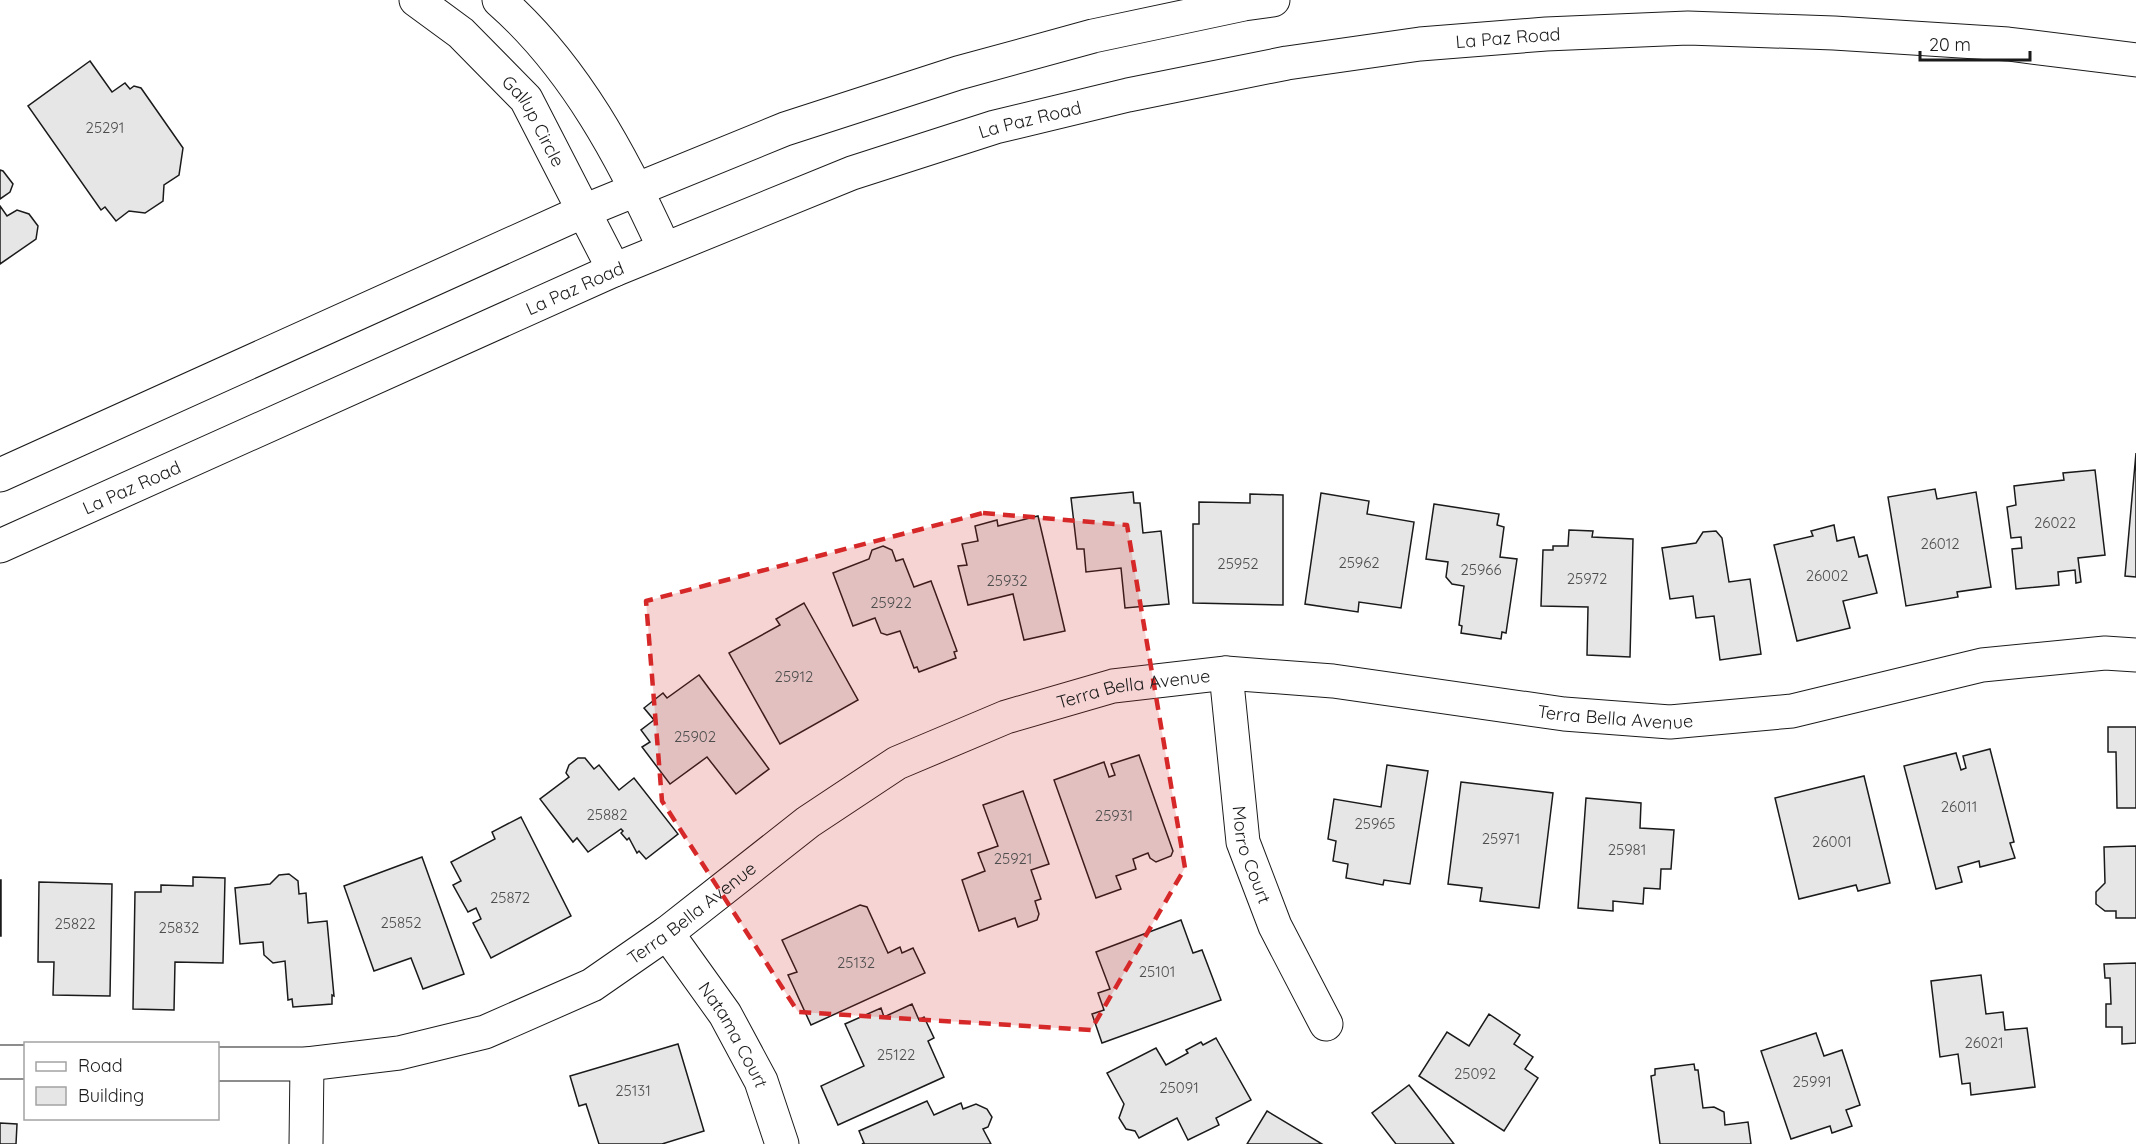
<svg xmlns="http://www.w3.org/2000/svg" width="2136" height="1144" viewBox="0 0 2136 1144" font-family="Quicksand,sans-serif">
	<rect width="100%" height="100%" fill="#fff"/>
	<g fill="#e6e6e6" stroke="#1a1a1a" stroke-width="1.5">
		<polygon points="90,61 112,92 125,83 130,89 134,86 141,88 183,148 179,175 164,185 163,201 145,213 129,211 116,221 105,207 101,210 28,106"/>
		<polygon points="0,170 3,171 13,184 10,192 0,199"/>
		<polygon points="0,206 7,216 17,210 29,214 38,226 36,239 0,264"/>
		<polygon points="2136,453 2136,577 2125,576"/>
		<polygon points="2095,470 2105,555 2078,558 2081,582 2076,583 2075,570 2058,572 2059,585 2016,589 2012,549 2022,548 2021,537 2011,538 2007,507 2016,505 2014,486 2064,480 2063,473"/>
		<polygon points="1935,489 1937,499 1976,492 1991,587 1957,592 1958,597 1906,606 1888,497"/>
		<polygon points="1133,492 1134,503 1140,503 1143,533 1161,531 1169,604 1125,608 1121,568 1086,572 1084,549 1077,549 1071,498"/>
		<polygon points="1321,493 1369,501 1367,514 1414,522 1401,608 1359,602 1358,612 1305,604"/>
		<polygon points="1250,494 1283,495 1283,605 1193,603 1193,524 1199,524 1199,502 1250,503"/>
		<polygon points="1434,504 1499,514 1497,525 1504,527 1500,557 1517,559 1506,633 1502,632 1501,639 1461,633 1462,626 1459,625 1464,586 1452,584 1446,577 1448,562 1426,559"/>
		<polygon points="1038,516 1065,631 1024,640 1013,594 968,605 958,566 967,565 962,544 978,541 975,526 997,520 998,526"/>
		<polygon points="1834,525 1837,541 1854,537 1859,557 1867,555 1877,593 1843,601 1850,628 1797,641 1774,545 1813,536 1811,531"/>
		<polygon points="1569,530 1593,531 1592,537 1633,539 1630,657 1587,655 1588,607 1541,606 1543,550 1553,550 1553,546 1568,546"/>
		<polygon points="1716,531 1722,538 1729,582 1750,579 1761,654 1720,660 1714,616 1696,618 1693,596 1670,599 1662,548 1696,543 1703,532"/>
		<polygon points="883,546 892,550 896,561 903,559 914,587 931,581 957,651 954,652 956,658 919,672 917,667 914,668 900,631 887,635 881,633 875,618 853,626 833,573 869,559 872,550"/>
		<polygon points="804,603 858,700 780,744 729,653 780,625 776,619"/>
		<polygon points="699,675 769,769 736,794 707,757 670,784 642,747 650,742 641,730 654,720 644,708 663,693 667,698"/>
		<polygon points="2108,727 2136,727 2136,808 2117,808 2116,752 2108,752"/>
		<polygon points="1990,749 2014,842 2010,843 2015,858 1980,867 1979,861 1958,867 1962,882 1936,889 1904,766 1956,753 1961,770 1966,768 1963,756"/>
		<polygon points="1139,755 1173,851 1171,856 1156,862 1150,858 1148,853 1133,859 1136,869 1116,876 1121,889 1096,898 1054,780 1104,762 1109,777 1115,775 1111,764"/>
		<polygon points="578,758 585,758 594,769 599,765 619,790 634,778 678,834 646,859 639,851 637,853 629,838 627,840 621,833 623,831 621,829 588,852 577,838 573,842 540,799 569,777 566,773 569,765"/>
		<polygon points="1387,765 1428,771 1410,884 1384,880 1383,885 1346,878 1348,864 1333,861 1336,841 1328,839 1334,799 1381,807"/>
		<polygon points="1864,776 1890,883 1858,891 1856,885 1799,899 1775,798"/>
		<polygon points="1461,782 1553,793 1539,908 1480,901 1482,888 1448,884"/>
		<polygon points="1023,791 1049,864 1031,870 1041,899 1035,901 1039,914 1037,920 1018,927 1015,918 979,931 962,880 985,871 978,853 998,846 983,805"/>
		<polygon points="1586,798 1641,803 1640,828 1674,830 1671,869 1661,869 1660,889 1644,888 1643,904 1613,901 1613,911 1578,908"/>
		<polygon points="521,817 571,916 491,958 473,923 481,919 476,908 468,912 453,885 461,881 451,862 495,839 492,832"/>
		<polygon points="2136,846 2136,918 2116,918 2116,911 2105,911 2096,904 2096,892 2105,883 2104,847"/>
		<polygon points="422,857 464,974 423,989 411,958 374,971 344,886"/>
		<polygon points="289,874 298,881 299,894 306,893 308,923 327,921 334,996 332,995 332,1004 293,1007 292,999 288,1000 285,961 273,963 264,955 263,942 240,944 235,888 270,884 279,875"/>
		<polygon points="193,877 225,878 223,963 175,962 174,1010 133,1009 135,892 161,892 161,885 193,886"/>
		<rect x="0" y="880" width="1" height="56"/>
		<polygon points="39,882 112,884 110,996 53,995 54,962 38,962"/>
		<polygon points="860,905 867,907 888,953 900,947 902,953 913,948 925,973 811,1025 788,975 797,972 782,940"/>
		<polygon points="1181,920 1193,953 1202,950 1221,1000 1102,1043 1092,1014 1104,1010 1098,993 1110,989 1096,952"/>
		<polygon points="2136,963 2136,1043 2122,1044 2122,1027 2106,1027 2106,1004 2111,1004 2110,978 2105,978 2104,964"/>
		<polygon points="1981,975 1986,1014 2003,1012 2005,1030 2027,1028 2035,1087 1971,1095 1970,1083 1962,1084 1958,1054 1940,1057 1931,981"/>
		<polygon points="912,1004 919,1020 924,1017 934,1038 928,1041 944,1077 838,1125 821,1086 864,1066 845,1024 881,1008 884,1017"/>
		<polygon points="1489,1014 1520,1035 1514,1044 1533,1057 1525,1069 1538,1078 1504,1131 1419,1076 1447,1032 1469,1046"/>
		<polygon points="1816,1033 1824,1056 1842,1050 1860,1105 1846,1110 1852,1126 1832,1133 1830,1126 1791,1139 1761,1051"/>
		<polygon points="1216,1038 1251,1100 1216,1118 1219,1125 1188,1140 1177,1118 1139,1138 1135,1131 1126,1129 1119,1118 1124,1104 1107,1073 1156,1048 1166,1065 1188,1053 1186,1050 1201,1042 1203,1045"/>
		<polygon points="678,1044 704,1131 662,1144 599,1144 586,1104 579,1106 570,1076"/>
		<polygon points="1694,1064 1695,1070 1698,1070 1703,1108 1714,1107 1724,1112 1725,1125 1748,1122 1751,1144 1660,1144 1651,1076 1655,1075 1655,1069"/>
		<polygon points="1409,1085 1454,1144 1396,1144 1372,1113"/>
		<polygon points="927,1101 934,1115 961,1103 963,1109 976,1104 987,1109 992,1117 988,1127 983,1129 991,1144 862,1144 864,1143 859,1131"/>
		<polygon points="1267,1111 1322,1144 1247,1144"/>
		<polygon points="0,1123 17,1124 16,1144 0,1144"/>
	</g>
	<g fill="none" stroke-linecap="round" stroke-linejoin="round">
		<g stroke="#1a1a1a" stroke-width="35">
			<g id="street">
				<path id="s1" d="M416,0L461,33L526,99L614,270"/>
				<path d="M499,0C575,67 623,158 664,248"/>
				<path id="s2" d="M1226,673L1243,842L1275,926L1326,1024"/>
				<path id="s3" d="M667,933L725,1014L761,1081L782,1144"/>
				<polyline points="0,1062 26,1062"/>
				<path id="s4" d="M218,1064H307L399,1053L485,1032L592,985L667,933L808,822L897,763L1006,717L1113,686L1226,673L1333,681L1564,714L1670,722L1792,711L1982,665L2105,653L2136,655"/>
				<polyline points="306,1144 307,1064"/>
			</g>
		</g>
		<g stroke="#1a1a1a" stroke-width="35">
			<g id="primary">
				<polyline points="0,475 584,211 785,129 958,73 1093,36 1244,4 1273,0"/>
				<path id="s5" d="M0,546L614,270L852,173L995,127L1128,95L1287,63L1420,44L1546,34L1688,28L1834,33L2008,44L2136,60"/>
			</g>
		</g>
		<use href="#street" stroke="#fff" stroke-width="33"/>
		<use href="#primary" stroke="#fff" stroke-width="33"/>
	</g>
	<path fill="#d62828" fill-opacity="0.2" stroke="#d62828" stroke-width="4.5" stroke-dasharray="12 8" stroke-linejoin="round" d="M983,513L1127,525L1185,868L1091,1030L798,1012L662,801L646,601Z"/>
	<g text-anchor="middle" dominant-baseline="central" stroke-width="4.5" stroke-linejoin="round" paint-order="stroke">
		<g font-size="15" fill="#4d4d4d">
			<text x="105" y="127">25291</text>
			<text x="2055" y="522">26022</text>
			<text x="1940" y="543">26012</text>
			<text x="1359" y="562">25962</text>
			<text x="1238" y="563">25952</text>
			<text x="1481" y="569">25966</text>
			<text x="1827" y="575">26002</text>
			<text x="1587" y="578">25972</text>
			<text x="1007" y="580">25932</text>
			<text x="891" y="602">25922</text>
			<text x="794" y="676">25912</text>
			<text x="695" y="736">25902</text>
			<text x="1959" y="806">26011</text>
			<text x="607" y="814">25882</text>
			<text x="1114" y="815">25931</text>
			<text x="1375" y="823">25965</text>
			<text x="1501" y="838">25971</text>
			<text x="1832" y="841">26001</text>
			<text x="1627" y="849">25981</text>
			<text x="1013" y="858">25921</text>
			<text x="510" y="897">25872</text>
			<text x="401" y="922">25852</text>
			<text x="75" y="923">25822</text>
			<text x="179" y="927">25832</text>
			<text x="856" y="962">25132</text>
			<text x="1157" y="971">25101</text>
			<text x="1984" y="1042">26021</text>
			<text x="896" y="1054">25122</text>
			<text x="1475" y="1073">25092</text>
			<text x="1812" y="1081">25991</text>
			<text x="1179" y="1087">25091</text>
			<text x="633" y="1090">25131</text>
		</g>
		<g font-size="18" fill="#1a1a1a" stroke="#fff">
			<text stroke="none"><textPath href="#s5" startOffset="1602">La Paz Road</textPath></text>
			<text stroke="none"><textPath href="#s5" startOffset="1116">La Paz Road</textPath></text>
			<text stroke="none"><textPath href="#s1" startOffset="171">Gallup Circle</textPath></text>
			<text stroke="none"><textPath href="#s5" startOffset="630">La Paz Road</textPath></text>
			<text stroke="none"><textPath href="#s5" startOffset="144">La Paz Road</textPath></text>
			<text stroke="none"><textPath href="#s4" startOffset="1014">Terra Bella Avenue</textPath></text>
			<text stroke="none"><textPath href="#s4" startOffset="1500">Terra Bella Avenue</textPath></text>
			<text stroke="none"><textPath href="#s2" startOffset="184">Morro Court</textPath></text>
			<text stroke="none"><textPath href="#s4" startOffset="510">Terra Bella Avenue</textPath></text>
			<text stroke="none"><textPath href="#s3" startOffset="122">Natama Court</textPath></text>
		</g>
	</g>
	<rect x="24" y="1042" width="195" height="78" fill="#ffffff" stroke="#a3a3a3" stroke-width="1.5"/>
	<rect x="36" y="1062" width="30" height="9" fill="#ffffff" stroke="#a3a3a3" stroke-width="1.5"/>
	<text x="78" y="1072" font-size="18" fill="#1a1a1a">Road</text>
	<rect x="36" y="1087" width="30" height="18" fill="#e6e6e6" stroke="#a3a3a3" stroke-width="1.5"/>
	<text x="78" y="1102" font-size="18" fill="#1a1a1a">Building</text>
	<path d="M1920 51v9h110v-9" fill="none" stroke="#1a1a1a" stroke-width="3"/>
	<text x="1929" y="51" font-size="18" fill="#1a1a1a" stroke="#ffffff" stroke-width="4.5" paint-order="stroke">20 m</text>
</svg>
